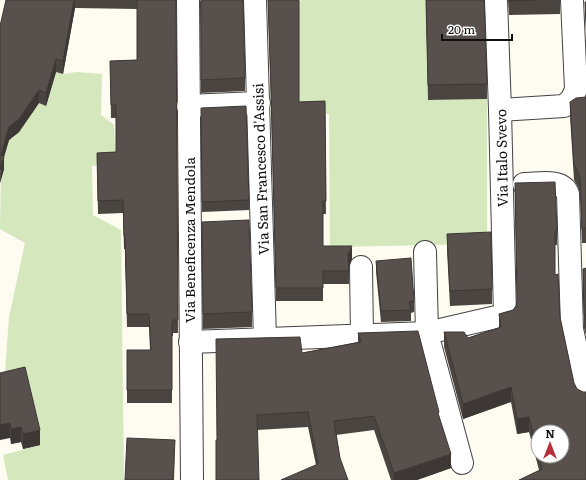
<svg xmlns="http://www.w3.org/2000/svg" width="586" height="480" viewBox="0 0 586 480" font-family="Literata,serif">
	<rect width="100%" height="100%" fill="#fefbf1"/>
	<g fill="#d4e7bd">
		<polygon points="302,0 456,0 428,100 487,99 487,244 330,247 329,114 299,115 299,2"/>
		<polygon points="56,72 63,74 77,72 102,74 101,115 114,125 116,165 92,166 93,215 121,230 124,480 8,480 3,455 40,445 4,387 9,317 25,243 0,229 1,168 9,140 14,137 39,103 46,105"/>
	</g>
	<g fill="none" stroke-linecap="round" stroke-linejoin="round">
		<g stroke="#424242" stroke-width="24">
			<g id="minor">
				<polyline points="188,0 192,480"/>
				<polyline points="255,0 265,339"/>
				<polyline points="188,106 259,103"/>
				<polyline points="500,110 564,106 572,99 576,89 572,0"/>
				<path d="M524,184C538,184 562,178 568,194L572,329L586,395"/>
				<polyline points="425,252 427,333 462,463"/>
				<polyline points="361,267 362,336"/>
				<polyline points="190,342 427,333 505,315 500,110 496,0"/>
			</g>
		</g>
		<use href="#minor" stroke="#fff" stroke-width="22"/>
	</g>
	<g fill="#4b4541" fill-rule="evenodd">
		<polygon points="6,0 176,0 178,333 173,333 173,336 172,336 172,403 127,403 127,350 150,350 149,327 127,327 125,249 124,249 123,213 98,214 97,153 116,152 116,118 111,118 110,61 137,60 137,9 75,8 63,74 56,72 46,106 39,103 19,132 9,140 4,157 4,169 0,183"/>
		<polygon points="200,0 245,78 245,91 201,93"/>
		<polygon points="268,0 299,0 299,102 325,101 326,214 323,214 323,246 352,259 349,267 349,284 323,284 323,301 276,301 271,103"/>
		<polygon points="426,0 487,84 487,99 428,100"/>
		<polygon points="508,0 560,0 560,14 509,15"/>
		<polygon points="585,2 586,2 586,31 585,17"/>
		<polygon points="586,97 586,243 582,243 580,194 578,187 574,180 570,116 570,102"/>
		<polygon points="201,108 249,200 249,210 202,212"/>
		<path d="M515,183L557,231V245H555V275L560,317L574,383L577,389L583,392L586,480L539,470L529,432L517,434L511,402L463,419L444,347V332L468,338L499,328V314L513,310L516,306L517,302ZM538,432L562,456H538Z"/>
		<polygon points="202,222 252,312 252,327 203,329"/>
		<polygon points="447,234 492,289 492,304 450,306 447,250"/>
		<polygon points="376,261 414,301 414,312 411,313 411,321 381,322 376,272"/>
		<polygon points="586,268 586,335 584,328 583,283 583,269"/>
		<polygon points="358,333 439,417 451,468 417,480 391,480 374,430 336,435 340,458 316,465 308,427 257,430 217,440 302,353 358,342"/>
		<polygon points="0,373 40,445 23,449 21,442 11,444 10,438"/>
	</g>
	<g fill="#3d3835">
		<polygon points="74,0 75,0 75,8 63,74 63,61"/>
		<polygon points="56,59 56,72 46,106 46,93"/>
		<polygon points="39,90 39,103 19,132 9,140 4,157 4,169 0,183 1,155 9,127"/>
		<polygon points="352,246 352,259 348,267 348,254"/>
		<polygon points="511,387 511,402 463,419 463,404"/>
		<polygon points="529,417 529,432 517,434 517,419"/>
		<polygon points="10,423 10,438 0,440 0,425"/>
		<polygon points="21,427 21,442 11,444 11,429"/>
		<polygon points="40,430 40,445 23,449 23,434"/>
		<polygon points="175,440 174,480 173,480"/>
		<polygon points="451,454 451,468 417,480 394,480 394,473"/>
	</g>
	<g fill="#57504c" stroke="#3d3835">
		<polygon points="6,0 74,0 63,61 56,59 46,93 39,90 19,119 9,127 1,155 4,157 0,170 0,26"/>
		<polygon points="137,0 176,0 178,320 173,320 173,323 172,323 172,390 127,390 127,350 151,350 149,314 127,314 125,236 124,236 123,200 98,201 97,153 116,152 116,105 111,105 110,61 137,60"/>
		<polygon points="201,0 243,0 245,78 201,80"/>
		<polygon points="268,0 299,0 299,102 325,101 326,201 323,201 323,246 352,246 348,254 349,271 323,271 323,288 276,288 271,90"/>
		<polygon points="426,0 484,0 487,84 428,85"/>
		<polygon points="509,0 536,0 509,1"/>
		<polygon points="585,2 586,2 586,16"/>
		<polygon points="586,97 586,228 582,229 580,179 578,172 574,165 570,102 576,98"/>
		<polygon points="246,106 249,200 202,202 201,108"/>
		<polygon points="555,182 557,231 555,231 555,275 558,274 560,317 574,383 577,389 583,392 586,392 586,480 519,480 542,469 539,456 562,456 562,432 538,432 538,451 529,417 517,419 511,387 463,404 444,332 464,332 468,338 501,327 499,314 513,310 516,306 517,300 515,183"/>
		<polygon points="249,220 252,312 203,314 202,222"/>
		<polygon points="491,232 492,289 450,291 447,234"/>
		<polygon points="411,258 414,301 409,302 411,310 381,311 376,261"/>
		<polygon points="586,268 586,320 584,313 583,269"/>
		<polygon points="418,331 439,412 438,413 451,454 394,473 374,416 334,421 340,458 348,480 281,480 318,464 308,412 257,415 259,480 216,480 216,440 217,440 216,339 300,337 302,353 361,342 358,333"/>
		<polygon points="25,367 40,430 23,434 21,427 11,429 10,423 0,425 0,373"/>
		<polygon points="127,438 175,440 173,480 125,480"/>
	</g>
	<g text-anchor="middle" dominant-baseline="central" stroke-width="4" stroke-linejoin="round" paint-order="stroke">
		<g font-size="14" fill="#0f0f0f" stroke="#fff">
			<text transform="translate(501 158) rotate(-91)">Via Italo Svevo</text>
			<text transform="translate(260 169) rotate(-92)">Via San Francesco d'Assisi</text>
			<text transform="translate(189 240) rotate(-90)">Via Beneficenza Mendola</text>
		</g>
	</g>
	<g transform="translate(550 444)"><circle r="19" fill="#ffffff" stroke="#9f9f9f"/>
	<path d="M0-3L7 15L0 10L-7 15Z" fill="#b6303b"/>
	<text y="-6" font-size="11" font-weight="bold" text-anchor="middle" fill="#0f0f0f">N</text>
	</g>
	<path d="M442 34v6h70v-6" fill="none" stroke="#0f0f0f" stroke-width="2"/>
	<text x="448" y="34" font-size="12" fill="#0f0f0f" stroke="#ffffff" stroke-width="3" paint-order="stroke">20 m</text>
</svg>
